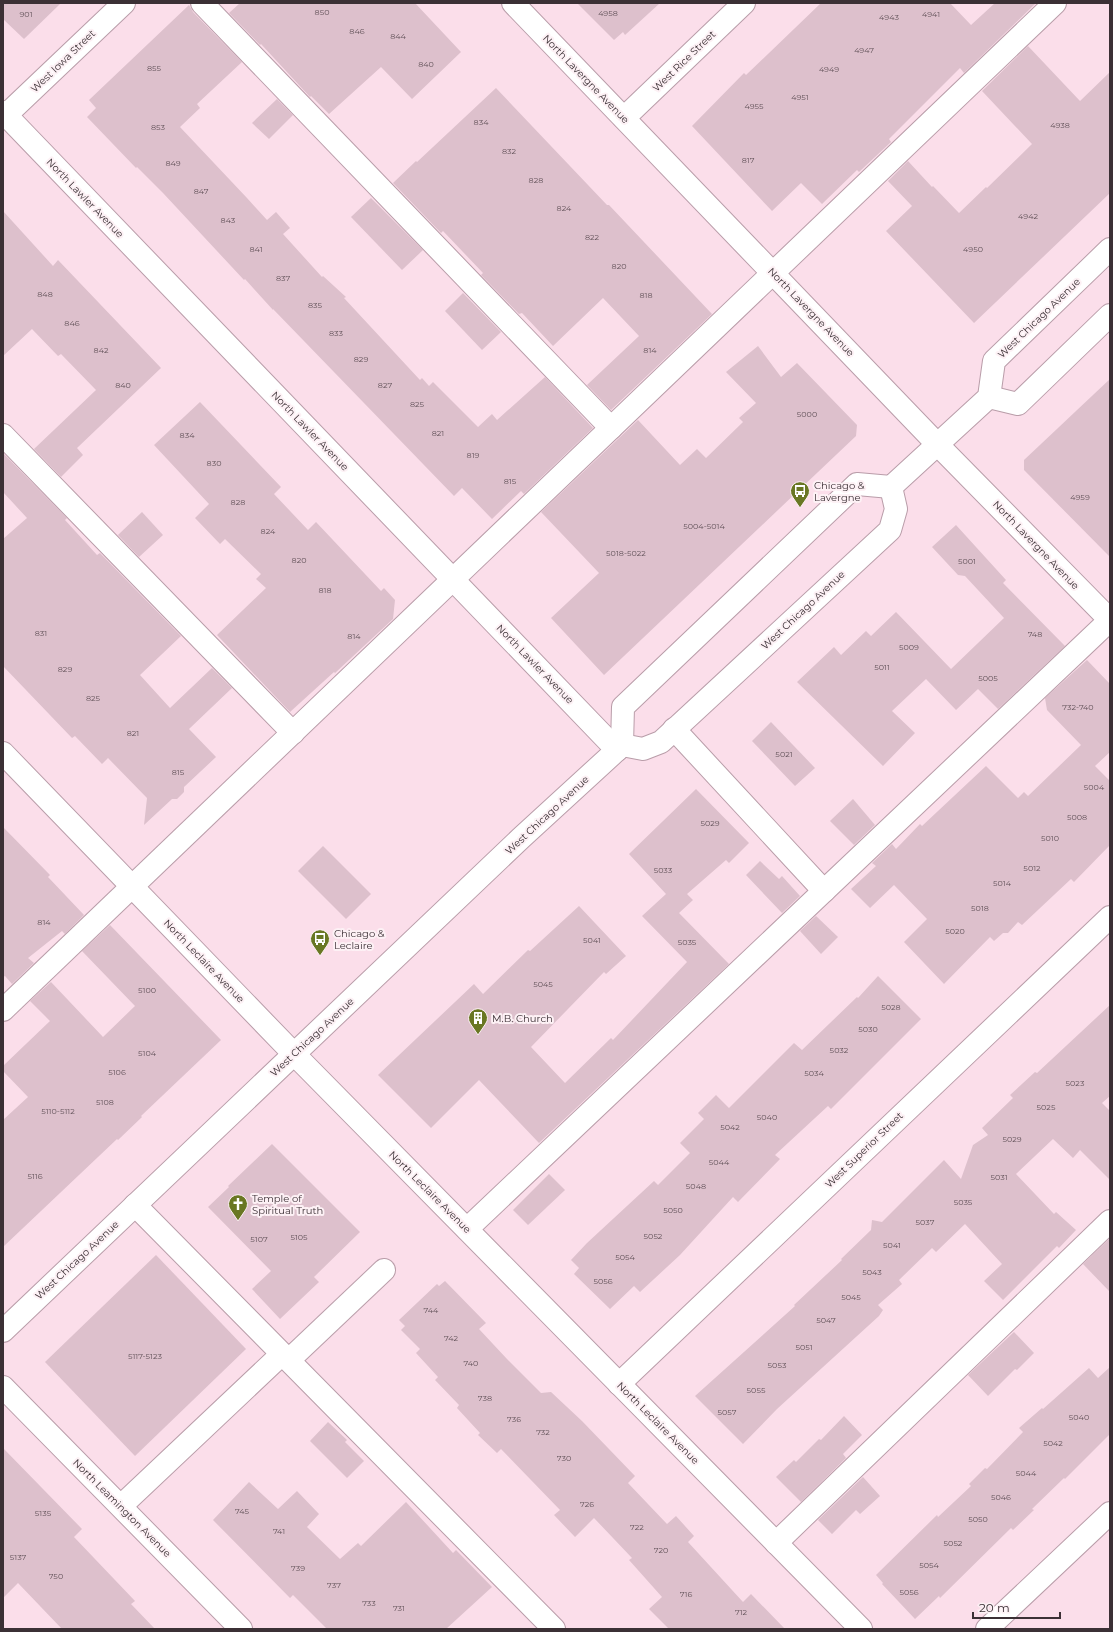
<svg xmlns="http://www.w3.org/2000/svg" width="1113" height="1632" viewBox="0 0 1113 1632" font-family="Montserrat,sans-serif">
	<rect width="100%" height="100%" fill="#fbdeea"/>
	<g fill="#ddc0cc">
		<polygon points="3,3 61,3 24,39 3,19"/>
		<polygon points="240,3 415,3 461,52 412,99 381,67 329,114 311,96 310,97 261,44 260,45 229,13"/>
		<polygon points="577,3 660,3 625,35 623,32 614,40"/>
		<polygon points="821,3 950,3 971,25 995,3 1036,3 964,73 960,68 889,139 891,142 859,172 857,170 822,204 801,183 772,211 692,126 744,73 746,75"/>
		<polygon points="189,5 193,12 242,62 197,104 200,108 180,127 247,198 267,220 276,212 290,228 283,234 322,277 323,276 346,297 344,298 420,380 422,378 429,386 433,382 478,427 492,414 497,420 545,377 593,428 524,494 521,491 492,519 462,488 454,496 273,309 273,310 245,279 244,280 163,193 137,167 136,168 87,117 96,108 89,100"/>
		<polygon points="1028,46 1080,101 1110,72 1110,193 974,323 886,231 912,206 888,181 908,161 932,187 933,186 959,213 986,187 987,188 1032,144 982,91"/>
		<polygon points="496,88 607,205 609,205 712,314 611,410 587,385 639,336 603,298 553,346 522,313 519,314 481,275 483,273 443,231 441,233 393,183 416,161 417,162"/>
		<polygon points="277,99 293,115 269,139 252,123"/>
		<polygon points="371,198 423,250 402,270 351,217"/>
		<polygon points="3,211 53,266 58,260 161,368 77,448 83,455 61,477 34,449 96,390 61,354 58,356 32,329 3,356"/>
		<polygon points="463,293 501,332 482,350 445,311"/>
		<polygon points="758,346 781,377 797,363 857,425 856,436 604,675 551,618 599,573 541,512 638,420 680,465 697,449 706,458 743,422 739,418 756,403 726,372"/>
		<polygon points="1110,379 1110,557 1024,470 1024,460"/>
		<polygon points="200,402 281,487 274,494 308,530 316,522 381,591 384,588 395,600 393,619 335,673 334,672 290,712 217,635 266,588 256,579 261,574 225,539 220,544 195,518 209,504 154,445"/>
		<polygon points="3,453 67,518 65,520 97,555 100,553 181,636 140,675 170,708 212,668 232,688 189,729 216,757 184,787 184,792 177,799 172,799 144,825 147,798 108,758 102,764 75,736 72,738 3,666 3,539 27,518 3,492"/>
		<polygon points="142,512 163,535 139,557 118,535"/>
		<polygon points="956,525 1006,580 1003,583 1065,646 998,709 978,689 956,710 926,679 892,711 915,733 883,766 797,682 834,647 841,655 866,631 871,636 896,612 951,669 1004,618 965,576 958,575 932,547"/>
		<polygon points="1087,660 1110,684 1110,752 1095,766 1110,781 1110,845 1074,882 1071,879 1022,925 1018,922 1008,933 1003,933 994,941 990,937 944,984 904,942 927,919 894,885 870,908 851,889 876,866 872,863 892,844 896,849 920,824 922,826 986,766 1018,798 1024,792 1028,796 1081,745 1047,710 1045,698"/>
		<polygon points="771,722 815,768 795,786 752,741"/>
		<polygon points="696,789 749,843 729,863 726,860 687,894 693,900 679,913 729,964 539,1143 479,1080 431,1128 378,1075 474,984 483,994 528,950 530,951 579,906 626,956 606,974 604,972 531,1047 565,1083 611,1038 613,1040 687,962 642,916 666,894 629,854"/>
		<polygon points="853,799 875,825 854,845 830,821"/>
		<polygon points="3,827 50,875 48,877 84,915 65,934 62,931 28,958 34,963 12,984 5,976 3,977"/>
		<polygon points="323,846 371,894 346,919 298,871"/>
		<polygon points="760,861 779,879 782,876 800,896 782,913 746,875"/>
		<polygon points="816,916 838,937 821,954 800,931"/>
		<polygon points="110,925 221,1040 141,1116 142,1117 118,1140 117,1139 3,1247 3,1120 28,1097 3,1071 3,1066 50,1021 30,1001 51,982 103,1037 135,1006 82,951"/>
		<polygon points="878,976 921,1019 831,1109 828,1106 775,1155 780,1159 738,1202 733,1197 680,1255 640,1292 634,1286 610,1309 574,1274 579,1268 571,1260 587,1243 654,1181 658,1185 690,1153 680,1143 704,1119 698,1113 716,1095 729,1108 794,1043 802,1050 857,997 858,998"/>
		<polygon points="1110,1005 1110,1096 1102,1103 1110,1111 1110,1180 1080,1150 1073,1158 1053,1139 1016,1174 1054,1214 1056,1212 1076,1230 1059,1248 1057,1246 1003,1300 984,1281 1002,1264 965,1224 936,1252 932,1248 899,1280 902,1284 878,1305 883,1310 879,1316 777,1409 743,1444 695,1396 795,1306 794,1305 842,1260 841,1259 871,1230 872,1220 882,1222 944,1160 961,1179 973,1145 988,1135 982,1128 1013,1098 1010,1095 1035,1072 1037,1073"/>
		<polygon points="272,1144 360,1232 314,1277 319,1282 280,1319 252,1289 271,1271 208,1207 229,1187 228,1186"/>
		<polygon points="549,1174 565,1190 528,1225 513,1210"/>
		<polygon points="1110,1238 1110,1292 1083,1264"/>
		<polygon points="156,1255 246,1349 135,1456 45,1362"/>
		<polygon points="445,1281 486,1323 479,1329 507,1359 541,1393 551,1392 582,1421 635,1476 628,1483 667,1524 676,1516 694,1536 688,1542 743,1602 751,1594 785,1629 669,1629 649,1609 662,1597 629,1560 632,1558 594,1518 575,1537 554,1515 560,1510 501,1449 497,1453 478,1435 480,1433 457,1408 459,1405 435,1380 438,1377 416,1353 420,1349 401,1330 405,1326 399,1320 437,1284 439,1286"/>
		<polygon points="1014,1332 1034,1353 1017,1370 1015,1369 988,1396 968,1375"/>
		<polygon points="1110,1367 1110,1434 1065,1479 1064,1478 1032,1509 1034,1510 1013,1530 1011,1528 940,1598 939,1596 915,1619 882,1584 883,1583 876,1575 937,1515 938,1517 971,1486 969,1484 985,1468 987,1469 1023,1432 1019,1428 1042,1408 1043,1409 1089,1368 1098,1378"/>
		<polygon points="844,1416 862,1435 843,1454 846,1458 801,1502 776,1477 794,1460 796,1462 819,1439 821,1440"/>
		<polygon points="328,1422 347,1440 345,1442 364,1461 347,1478 310,1441"/>
		<polygon points="3,1448 82,1529 74,1537 135,1601 131,1604 155,1629 62,1629 18,1583 3,1598"/>
		<polygon points="863,1477 880,1496 860,1514 856,1510 832,1534 818,1520"/>
		<polygon points="249,1482 278,1509 297,1491 319,1514 307,1527 340,1559 358,1543 361,1546 406,1502 453,1553 456,1550 492,1587 446,1629 327,1629 293,1595 290,1598 213,1520"/>
	</g>
	<g fill="none" stroke-linecap="round" stroke-linejoin="round">
		<g stroke="#b99da9" stroke-width="24">
			<g id="minor">
				<polyline points="202,3 611,428"/>
				<polyline points="513,3 938,445 1110,620"/>
				<polyline points="3,112 617,750"/>
				<polyline points="3,118 124,3"/>
				<polyline points="624,118 744,3"/>
				<polyline points="3,435 293,733"/>
				<polyline points="674,729 824,891"/>
				<polyline points="3,753 294,1054 861,1629"/>
				<polyline points="3,1010 1055,3"/>
				<polyline points="135,1205 554,1629"/>
				<polyline points="467,1229 1110,620"/>
				<polyline points="289,1360 384,1270"/>
				<polyline points="619,1384 1110,917"/>
				<polyline points="3,1387 241,1629"/>
				<polyline points="121,1506 282,1354"/>
				<polyline points="776,1543 1110,1221"/>
				<polyline points="987,1629 1110,1513"/>
			</g>
		</g>
		<g stroke="#b99da9" stroke-width="24">
			<g id="major">
				<polyline points="989,397 1018,404 1110,315"/>
				<polyline points="622,745 643,749 661,742 890,530 896,509 891,487"/>
				<polyline points="3,1331 521,838 617,750 622,745 623,707 857,484 891,487 989,397 994,361 1110,249"/>
			</g>
		</g>
		<use href="#minor" stroke="#fff" stroke-width="22"/>
		<use href="#major" stroke="#fff" stroke-width="22"/>
	</g>
	<defs>
		<g id="bus-pin" transform="scale(1)"><path d="M0 17L-7.5 6A9.5 9.5 0 1 1 7.5 6Z" fill="#697723" stroke="#fdf1f5"/><path d="M-5-6H5V4H4V6H2V4H-2V6H-4V4H-5ZM-3.5-4V0h7V-4ZM-3.5 1.2v1.5H-2V1.2ZM2 1.2v1.5H3.5V1.2Z" fill="#fff"/></g>
		<g id="building-pin" transform="scale(1)"><path d="M0 17L-7.5 6A9.5 9.5 0 1 1 7.5 6Z" fill="#697723" stroke="#fdf1f5"/><path d="M-4-6H4V6H1V3H-1V6H-4ZM-2.5-4.3h1.7v1.8h-1.7ZM.8-4.3h1.7v1.8H.8ZM-2.5-1h1.7V.8h-1.7ZM.8-1h1.7V.8H.8Z" fill="#fff"/></g>
		<g id="church-pin" transform="scale(1)"><path d="M0 17L-7.5 6A9.5 9.5 0 1 1 7.5 6Z" fill="#697723" stroke="#fdf1f5"/><path d="M-1.2-6h2.4v3.5h3.3v2.4h-3.3V6h-2.4V-.1h-3.3v-2.4h3.3Z" fill="#fff"/></g>
	</defs>
	<g fill-rule="evenodd">
		<use href="#bus-pin" x="800" y="491"/>
		<use href="#bus-pin" x="320" y="939"/>
		<use href="#building-pin" x="478" y="1018"/>
		<use href="#church-pin" x="238" y="1204"/>
	</g>
	<g text-anchor="middle" dominant-baseline="central" stroke-width="4" stroke-linejoin="round" paint-order="stroke">
		<g font-size="8" fill="#64545b">
			<text x="322" y="12">850</text>
			<text x="608" y="13">4958</text>
			<text x="26" y="14">901</text>
			<text x="931" y="14">4941</text>
			<text x="889" y="17">4943</text>
			<text x="357" y="31">846</text>
			<text x="398" y="36">844</text>
			<text x="864" y="50">4947</text>
			<text x="426" y="64">840</text>
			<text x="154" y="68">855</text>
			<text x="829" y="69">4949</text>
			<text x="800" y="97">4951</text>
			<text x="754" y="106">4955</text>
			<text x="481" y="122">834</text>
			<text x="1060" y="125">4938</text>
			<text x="158" y="127">853</text>
			<text x="509" y="151">832</text>
			<text x="748" y="160">817</text>
			<text x="173" y="163">849</text>
			<text x="536" y="180">828</text>
			<text x="201" y="191">847</text>
			<text x="564" y="208">824</text>
			<text x="1028" y="216">4942</text>
			<text x="228" y="220">843</text>
			<text x="592" y="237">822</text>
			<text x="256" y="249">841</text>
			<text x="973" y="249">4950</text>
			<text x="619" y="266">820</text>
			<text x="283" y="278">837</text>
			<text x="45" y="294">848</text>
			<text x="646" y="295">818</text>
			<text x="315" y="305">835</text>
			<text x="72" y="323">846</text>
			<text x="336" y="333">833</text>
			<text x="101" y="350">842</text>
			<text x="650" y="350">814</text>
			<text x="361" y="359">829</text>
			<text x="123" y="385">840</text>
			<text x="385" y="385">827</text>
			<text x="417" y="404">825</text>
			<text x="807" y="414">5000</text>
			<text x="438" y="433">821</text>
			<text x="187" y="435">834</text>
			<text x="473" y="455">819</text>
			<text x="214" y="463">830</text>
			<text x="510" y="481">815</text>
			<text x="1080" y="497">4959</text>
			<text x="238" y="502">828</text>
			<text x="704" y="526">5004-5014</text>
			<text x="268" y="531">824</text>
			<text x="626" y="553">5018-5022</text>
			<text x="299" y="560">820</text>
			<text x="967" y="561">5001</text>
			<text x="325" y="590">818</text>
			<text x="41" y="633">831</text>
			<text x="1035" y="634">748</text>
			<text x="354" y="636">814</text>
			<text x="909" y="647">5009</text>
			<text x="882" y="667">5011</text>
			<text x="65" y="669">829</text>
			<text x="988" y="678">5005</text>
			<text x="93" y="698">825</text>
			<text x="1078" y="707">732-740</text>
			<text x="133" y="733">821</text>
			<text x="784" y="754">5021</text>
			<text x="178" y="772">815</text>
			<text x="1094" y="787">5004</text>
			<text x="1077" y="817">5008</text>
			<text x="710" y="823">5029</text>
			<text x="1050" y="838">5010</text>
			<text x="1032" y="868">5012</text>
			<text x="663" y="870">5033</text>
			<text x="1002" y="883">5014</text>
			<text x="980" y="908">5018</text>
			<text x="44" y="922">814</text>
			<text x="955" y="931">5020</text>
			<text x="592" y="940">5041</text>
			<text x="687" y="942">5035</text>
			<text x="543" y="984">5045</text>
			<text x="147" y="990">5100</text>
			<text x="891" y="1007">5028</text>
			<text x="868" y="1029">5030</text>
			<text x="839" y="1050">5032</text>
			<text x="147" y="1053">5104</text>
			<text x="117" y="1072">5106</text>
			<text x="814" y="1073">5034</text>
			<text x="1075" y="1083">5023</text>
			<text x="105" y="1102">5108</text>
			<text x="1046" y="1107">5025</text>
			<text x="58" y="1111">5110-5112</text>
			<text x="767" y="1117">5040</text>
			<text x="730" y="1127">5042</text>
			<text x="1012" y="1139">5029</text>
			<text x="719" y="1162">5044</text>
			<text x="35" y="1176">5116</text>
			<text x="999" y="1177">5031</text>
			<text x="696" y="1186">5048</text>
			<text x="963" y="1202">5035</text>
			<text x="673" y="1210">5050</text>
			<text x="925" y="1222">5037</text>
			<text x="653" y="1236">5052</text>
			<text x="299" y="1237">5105</text>
			<text x="259" y="1239">5107</text>
			<text x="892" y="1245">5041</text>
			<text x="625" y="1257">5054</text>
			<text x="872" y="1272">5043</text>
			<text x="603" y="1281">5056</text>
			<text x="851" y="1297">5045</text>
			<text x="431" y="1310">744</text>
			<text x="826" y="1320">5047</text>
			<text x="451" y="1338">742</text>
			<text x="804" y="1347">5051</text>
			<text x="145" y="1356">5117-5123</text>
			<text x="471" y="1363">740</text>
			<text x="777" y="1365">5053</text>
			<text x="756" y="1390">5055</text>
			<text x="485" y="1398">738</text>
			<text x="727" y="1412">5057</text>
			<text x="1079" y="1417">5040</text>
			<text x="514" y="1419">736</text>
			<text x="543" y="1432">732</text>
			<text x="1053" y="1443">5042</text>
			<text x="564" y="1458">730</text>
			<text x="1026" y="1473">5044</text>
			<text x="1001" y="1497">5046</text>
			<text x="587" y="1504">726</text>
			<text x="242" y="1511">745</text>
			<text x="43" y="1513">5135</text>
			<text x="978" y="1519">5050</text>
			<text x="637" y="1527">722</text>
			<text x="279" y="1531">741</text>
			<text x="953" y="1543">5052</text>
			<text x="661" y="1550">720</text>
			<text x="18" y="1557">5137</text>
			<text x="929" y="1565">5054</text>
			<text x="298" y="1568">739</text>
			<text x="56" y="1576">750</text>
			<text x="334" y="1585">737</text>
			<text x="909" y="1592">5056</text>
			<text x="686" y="1594">716</text>
			<text x="369" y="1603">733</text>
			<text x="399" y="1608">731</text>
			<text x="741" y="1612">712</text>
		</g>
		<g font-size="10" fill="#3b3035" stroke="#fdf1f5">
			<text transform="translate(63 61) rotate(-44)">West Iowa Street</text>
			<text transform="translate(684 61) rotate(-44)">West Rice Street</text>
			<text transform="translate(586 79) rotate(46)">North Lavergne Avenue</text>
			<text transform="translate(85 198) rotate(46)">North Lawler Avenue</text>
			<text transform="translate(811 312) rotate(46)">North Lavergne Avenue</text>
			<text transform="translate(1039 318) rotate(-44)">West Chicago Avenue</text>
			<text transform="translate(310 431) rotate(46)">North Lawler Avenue</text>
			<text transform="translate(1036 545) rotate(46)">North Lavergne Avenue</text>
			<text transform="translate(803 610) rotate(-43)">West Chicago Avenue</text>
			<text transform="translate(535 664) rotate(46)">North Lawler Avenue</text>
			<text transform="translate(547 815) rotate(-43)">West Chicago Avenue</text>
			<text transform="translate(204 961) rotate(46)">North Leclaire Avenue</text>
			<text transform="translate(312 1037) rotate(-43)">West Chicago Avenue</text>
			<text transform="translate(864 1150) rotate(-44)">West Superior Street</text>
			<text transform="translate(430 1192) rotate(45)">North Leclaire Avenue</text>
			<text transform="translate(77 1260) rotate(-43)">West Chicago Avenue</text>
			<text transform="translate(658 1423) rotate(45)">North Leclaire Avenue</text>
			<text transform="translate(122 1508) rotate(45)">North Leamington Avenue</text>
		</g>
		<g font-size="10" fill="#3b3035" stroke="#fdf1f5" text-anchor="start">
			<text x="814" y="485">Chicago &amp;<tspan x="814" dy="12">Lavergne</tspan></text>
			<text x="334" y="933">Chicago &amp;<tspan x="334" dy="12">Leclaire</tspan></text>
			<text x="492" y="1018">M.B. Church</text>
			<text x="252" y="1198">Temple of<tspan x="252" dy="12">Spiritual Truth</tspan></text>
		</g>
	</g>
	<rect width="1113" height="1632" fill="none" stroke="#3b3035" stroke-width="8"/>
	<path d="M973 1612v6h87v-6" fill="none" stroke="#3b3035" stroke-width="2"/>
	<text x="979" y="1612" font-size="12" fill="#3b3035" stroke="#fdf1f5" stroke-width="3" paint-order="stroke">20 m</text>
</svg>
